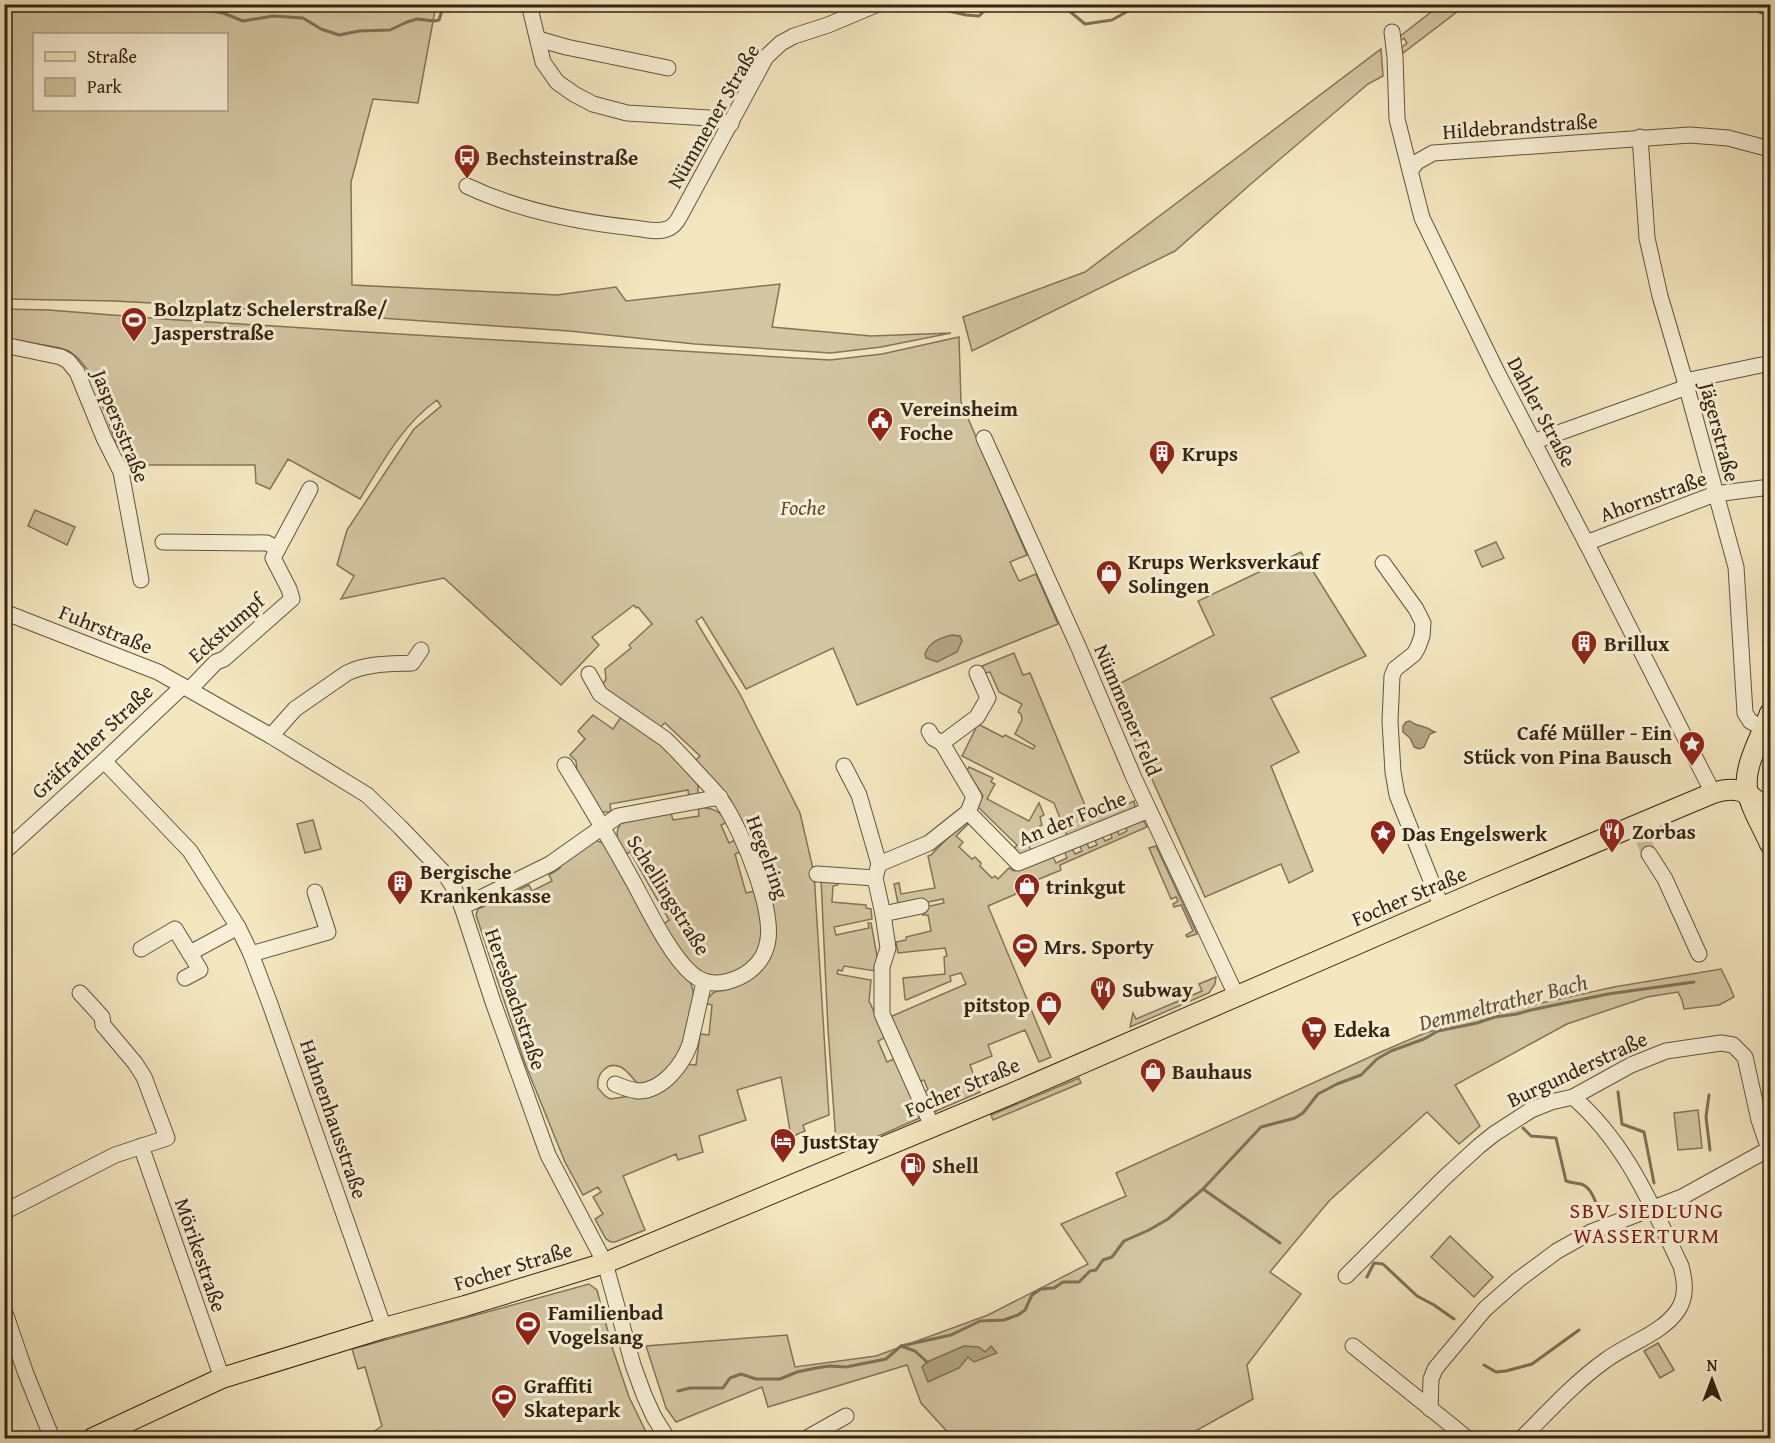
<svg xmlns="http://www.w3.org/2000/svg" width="1775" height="1443" viewBox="0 0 1775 1443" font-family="'Gentium Book Plus',serif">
	<rect width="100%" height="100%" fill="#f4e7c0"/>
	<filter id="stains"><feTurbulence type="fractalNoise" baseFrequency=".00333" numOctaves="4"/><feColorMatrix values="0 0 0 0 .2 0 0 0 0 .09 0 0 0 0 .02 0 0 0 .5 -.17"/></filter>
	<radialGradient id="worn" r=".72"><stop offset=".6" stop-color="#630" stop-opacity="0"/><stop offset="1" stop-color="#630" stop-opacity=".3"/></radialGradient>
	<g fill="#d3c6a2" stroke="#82755a" stroke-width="1.5" fill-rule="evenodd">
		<path d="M4,5H436L418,103L373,99L351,182L352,285L557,295L616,287L626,301L780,284L772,327L871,336L951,333L881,347L831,353L695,344L569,331L205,306L115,301L5,299ZM34,34H226V110H34Z"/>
		<polygon points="1440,5 1466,5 1403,53 1401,48 1407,43 1404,38 1400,41 1399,37"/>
		<polygon points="1381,49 1383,76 1368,84 1252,183 1175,251 972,351 963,317 1085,272"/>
		<path d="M4,309L49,310L163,319L366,332L830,360L882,354L959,337L961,402L1027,555L1010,562L1019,581L1036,574L1058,624L857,705L833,648L746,689L702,617L696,621L740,694L800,813L814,873L829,1115L803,1125L805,1131L791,1137L781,1077L737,1090L746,1120L699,1136L703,1152L678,1160L676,1154L623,1176L645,1230L615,1242H611L606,1239L595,1219L603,1214L593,1197L601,1192L598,1187L583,1195L565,1162L524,1061L476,915L478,909L529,885L532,891L552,881L549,875L560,868V865L595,840L603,843L690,982C697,997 693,1008 689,1023C683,1052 670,1080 638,1084C633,1079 628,1071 621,1067C607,1061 596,1074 598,1088L605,1096L610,1099L637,1095L686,1064L696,1065L700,1034L709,1035L712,1005L704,1003L713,993L746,979L774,927V911L760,860L730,799L695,761L700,756L665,723L659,728L601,687L606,679L605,669L631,648L629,645L652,624L638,607L636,608L634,605L592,637L599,645L561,685L444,578L341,599L354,576L337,565L347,530L414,429L441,406L437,400C402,425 382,463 360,499L288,459L270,489L256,483L255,465H124L91,374L78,358L69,351L60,348L5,338Z"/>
		<polygon points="35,510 75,527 67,545 28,526"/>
		<polygon points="1496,542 1504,558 1482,567 1475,551"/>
		<polygon points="1301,552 1366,656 1271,698 1299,752 1271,766 1313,871 1289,883 1281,864 1205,897 1111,688 1214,635 1198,601"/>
		<polygon points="1014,653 1023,675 1030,673 1089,815 1105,809 1107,813 1134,801 1135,806 1133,810 1068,838 1054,803 962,756 978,724 1003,737 1005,735 1033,749 1035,746 1015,734 1022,720 1021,714 1018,712 1022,704 999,692 990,672 985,673 982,666"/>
		<polygon points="593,715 613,729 621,717 667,746 698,783 698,794 689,798 688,790 610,804 611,812 602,812 599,809 577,770 576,761 570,755 585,739 578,731"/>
		<polygon points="969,767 993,778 991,782 995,784 987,799 1029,821 1039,803 1044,815 1040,817 1042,825 1034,829 1039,842 1029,846 1032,853 1018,856 1012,851 1017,845 977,806 983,796 967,771"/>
		<path d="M698,807C712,808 719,810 728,822L721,825L729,843L737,839L743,851L735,854L746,893L756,891C761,921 771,963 731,974C721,977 709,977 699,972C690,967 670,935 662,925L669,920L630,852L623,855C619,843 613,834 621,823L671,813L673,820L699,816Z"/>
		<polygon points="313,820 321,849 305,853 297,824"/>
		<polygon points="1143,820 1147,827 1060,865 1061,870 1015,889 1016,894 988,906 1051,1057 1039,1062 1025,1030 988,1045 992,1056 970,1065 980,1092 934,1112 920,1093 928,1090 924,1080 916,1083 890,1020 892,1016 966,984 961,973 950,976 951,981 906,1000 905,999 903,978 945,974 944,957 947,956 945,948 898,953 896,942 906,940 906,937 931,931 928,915 923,915 921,908 944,903 943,899 899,908 894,884 899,883 901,894 935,888 928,856 931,855 962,823 969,823 956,836 963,842 959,847 972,859 975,857 981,863 980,866 992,878 995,876 998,879 1009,868 1014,871 1052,855 1056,863 1067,858 1064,850 1071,847 1075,854 1082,851 1079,844 1086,841 1089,848 1097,845 1094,838 1101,834 1105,841 1112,838 1110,831 1116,828 1119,835 1127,831 1124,824"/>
		<polygon points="1156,846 1197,934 1187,937 1186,935 1193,931 1181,905 1174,907 1173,904 1178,901 1176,897 1171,899 1149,848"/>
		<polygon points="821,879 838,880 838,885 833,886 832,902 866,905 866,908 871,909 872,919 834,927 836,935 869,928 868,923 871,923 877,956 875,971 844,966 842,971 838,970 837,974 871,980 869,1001 886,1037 878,1041 887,1062 896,1058 920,1118 844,1151 840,1150 836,1142 828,1029"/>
		<polygon points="1721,969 1730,987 1734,997 1719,1005 1684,1009 1682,1000 1678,992 1647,997 1567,1024 1455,1085 1480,1126 1459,1144 1427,1112 1329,1201 1270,1272 1301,1294 1247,1365 1253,1399 1183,1438 953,1438 921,1403 907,1365 768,1407 762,1387 676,1422 666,1408 646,1346 787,1335 795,1367 876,1356 988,1315 1088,1264 1061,1224 1126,1196 1116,1173 1383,1051 1425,1033 1482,1016 1614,987"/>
		<polygon points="1216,977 1215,984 1209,993 1130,1027 1133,1013 1136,1019 1202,991 1199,984"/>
		<polygon points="1079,1078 1081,1083 993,1120 991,1115"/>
		<polygon points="1698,1110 1702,1148 1678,1150 1674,1113"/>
		<polygon points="1450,1236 1493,1277 1474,1297 1431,1257"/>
		<polygon points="589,1284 597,1290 612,1347 629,1397 649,1438 364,1438 382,1426 365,1367 358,1369 352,1349"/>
		<polygon points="1658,1343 1674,1370 1660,1378 1644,1351"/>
	</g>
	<g fill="#b2a584" stroke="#7f7156" stroke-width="1.5">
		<path d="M952,635L960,636L962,641L957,652L937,662L926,658L925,654C929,642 940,638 952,635Z"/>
		<path d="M1410,721C1416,726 1418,725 1424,727C1429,728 1431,731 1435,732L1430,734L1424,747L1419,749L1414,747L1410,738L1403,732V726L1406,722Z"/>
		<polygon points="964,1346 979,1347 985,1352 991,1346 997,1353 974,1362 968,1357 959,1368 928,1382 922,1367 927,1362"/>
	</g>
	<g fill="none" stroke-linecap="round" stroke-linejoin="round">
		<g stroke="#7f7156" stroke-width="3">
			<polyline points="191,4 200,9 223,13 243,21 273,16 303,18 321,29 339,35 359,31 390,30 407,22 417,19 434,21 439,20 444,4"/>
			<polyline points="918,4 966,15 979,16 991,4"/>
			<polyline points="1058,4 1067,9 1085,24 1112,20 1139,5 1156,4"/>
			<polyline points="1749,4 1761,13"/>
			<polyline points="1618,1092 1622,1124 1644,1132 1654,1183"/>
			<polyline points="1709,1095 1706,1117 1710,1150"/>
			<path d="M1523,1128L1531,1136L1556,1138L1566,1181C1572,1183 1576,1183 1581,1184C1592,1187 1596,1204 1600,1213"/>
			<polyline points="1203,1189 1280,1243"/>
			<polyline points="1367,1277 1374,1263 1383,1264 1417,1296 1434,1305 1454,1319"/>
			<polyline points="901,1346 915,1351 927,1362"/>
			<polyline points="1484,1365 1496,1372 1506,1371 1532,1364 1579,1330"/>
			<polyline points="678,1391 690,1388 723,1388 730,1378 741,1374 756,1379 780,1379 797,1372 816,1368 830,1366 846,1367 886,1359 901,1346 951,1335 980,1321 1004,1320 1018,1315 1025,1310 1032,1295 1041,1289 1054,1288 1063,1282 1079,1282 1090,1271 1096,1270 1103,1260 1112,1257 1124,1241 1149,1230 1168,1219 1203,1189 1261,1127 1295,1118 1303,1113 1318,1094 1337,1084 1361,1075 1377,1059 1391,1051 1424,1039 1438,1031 1477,1023 1495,1017 1517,1014 1531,1010 1608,994 1694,982"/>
		</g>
		<polyline stroke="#cdc09d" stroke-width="15" stroke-dasharray="15 8" stroke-linecap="butt" points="1642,837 1649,854"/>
		<g stroke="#62553d" stroke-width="17">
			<g id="minor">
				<polyline points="529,4 543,62 557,82 574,94 593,104 627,113 709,118 731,124"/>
				<polyline points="1392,32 1395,57 1397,119 1422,218 1497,372 1591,552 1713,793"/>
				<polyline points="538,39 566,47 668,68"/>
				<polyline points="1640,137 1647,238 1660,296 1685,381 1736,567 1745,713 1750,721 1764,729"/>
				<polyline points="1410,171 1417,162 1433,153 1690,135 1728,138 1770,149"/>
				<path d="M467,186C520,211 577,222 634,228C644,229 657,233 667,229C673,227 677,222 680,216L766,57L781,43L794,36L828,25L878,4"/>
				<polyline points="4,345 61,357 68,361 77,372 104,438 121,472 141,580"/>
				<polyline points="1685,381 1761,365"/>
				<polyline points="984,438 1078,646 1134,778 1237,997"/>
				<polyline points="1533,442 1687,387"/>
				<polyline points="163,542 267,543 278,549"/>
				<polyline points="1586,543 1715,494 1770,487"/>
				<polyline points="1383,563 1416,609 1423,623 1422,636 1418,647 1414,654 1395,669 1392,676 1390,721 1393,772 1397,795 1442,908"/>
				<polyline points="4,612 158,672 271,736 367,795 400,827 445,874 454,888 462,907 493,1002 548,1155 605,1263 633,1365 644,1395 654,1417 667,1438"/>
				<polyline points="977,673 988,698 977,717 942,743 974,797 968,812 1018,863 1149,810"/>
				<polyline points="190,689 216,662 224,659 292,599 289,589 273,558 310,489"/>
				<polyline points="929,731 933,738 942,743"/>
				<path d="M271,736L295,709L347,673C367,663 391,664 412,663L421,650"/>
				<polyline points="104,761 190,851 238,927 251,954 270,1004 384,1328"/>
				<path d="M565,765C589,804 612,843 634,883C648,909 670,955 692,974C705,985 720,985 735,979C749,974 762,962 766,948C778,916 742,831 723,803C718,794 710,786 703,779C690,765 678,751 665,739L600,694L589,674"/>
				<polyline points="844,766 859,795 879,864 875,878 883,914"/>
				<polyline points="4,852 104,761 183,686"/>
				<polyline points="1649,854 1665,879 1699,954"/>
				<polyline points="879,864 929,843 968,812"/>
				<polyline points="817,874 875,878"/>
				<polyline points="921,906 883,914 888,948 882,967 882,1014 932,1126"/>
				<polyline points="462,907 550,864 618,816 720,797"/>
				<polyline points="141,949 175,929 200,970 185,978"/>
				<polyline points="190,953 238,927"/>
				<polyline points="251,954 328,932 315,892"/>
				<path d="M615,1084C622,1087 631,1090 638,1091C663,1091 683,1064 690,1044L704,982"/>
				<polyline points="141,1146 222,1378"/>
				<polyline points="4,1212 115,1155 167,1138 144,1077 135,1063 103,1025 102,1017 80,993"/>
				<polyline points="1346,1276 1444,1178 1479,1146 1494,1134 1531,1110 1551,1102 1573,1097 1631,1065 1666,1051 1721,1043 1733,1045 1745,1057 1759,1120 1770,1152"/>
				<polyline points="4,1310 26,1374 52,1438"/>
				<polyline points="1353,1346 1467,1438"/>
				<polyline points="1430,1409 1431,1379 1435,1369 1485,1309 1518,1280 1557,1251 1591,1232 1682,1197 1769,1149"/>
				<polyline points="807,1438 846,1416"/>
				<path d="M1522,1438C1549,1411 1575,1382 1606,1360C1627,1344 1663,1333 1678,1310C1687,1296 1685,1281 1681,1266C1651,1204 1626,1143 1573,1097"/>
			</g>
		</g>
		<g stroke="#322411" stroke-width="22">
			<g id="major">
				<path d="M1770,713C1762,735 1744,765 1747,788C1749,805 1763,828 1770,844"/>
				<path d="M93,1438L222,1378L384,1328L465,1306L605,1263L1011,1094L1484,889L1713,793C1733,786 1749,790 1762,807"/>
			</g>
		</g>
		<use href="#minor" stroke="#f8efd6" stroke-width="15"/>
		<use href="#major" stroke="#f4e7c0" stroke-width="20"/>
	</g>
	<defs>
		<g id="bus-pin" transform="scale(1.35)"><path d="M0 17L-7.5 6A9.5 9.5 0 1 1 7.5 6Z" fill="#8f2418" stroke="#f8efd6"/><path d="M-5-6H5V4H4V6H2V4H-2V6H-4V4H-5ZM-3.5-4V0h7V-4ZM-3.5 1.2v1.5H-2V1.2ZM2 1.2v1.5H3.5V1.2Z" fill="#fff"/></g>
		<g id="stadium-pin" transform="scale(1.35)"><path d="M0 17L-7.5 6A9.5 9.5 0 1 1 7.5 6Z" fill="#8f2418" stroke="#f8efd6"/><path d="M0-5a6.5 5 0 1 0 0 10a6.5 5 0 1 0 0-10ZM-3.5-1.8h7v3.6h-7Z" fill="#fff"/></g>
		<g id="civic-pin" transform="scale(1.35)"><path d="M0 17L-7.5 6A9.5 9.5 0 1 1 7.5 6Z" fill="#8f2418" stroke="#f8efd6"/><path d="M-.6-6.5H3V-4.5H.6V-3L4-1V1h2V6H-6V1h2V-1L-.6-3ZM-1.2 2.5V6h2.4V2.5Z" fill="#fff"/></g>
		<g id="building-pin" transform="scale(1.35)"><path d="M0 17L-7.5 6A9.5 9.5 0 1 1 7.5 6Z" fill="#8f2418" stroke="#f8efd6"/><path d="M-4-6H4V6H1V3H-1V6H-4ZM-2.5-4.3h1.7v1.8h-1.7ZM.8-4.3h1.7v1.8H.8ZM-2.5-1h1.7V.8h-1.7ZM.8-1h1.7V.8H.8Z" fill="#fff"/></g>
		<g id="shop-pin" transform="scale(1.35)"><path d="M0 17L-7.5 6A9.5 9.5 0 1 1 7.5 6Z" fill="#8f2418" stroke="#f8efd6"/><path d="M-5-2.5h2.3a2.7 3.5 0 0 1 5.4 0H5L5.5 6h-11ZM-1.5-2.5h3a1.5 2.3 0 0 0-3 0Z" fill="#fff"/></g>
		<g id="sight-pin" transform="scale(1.35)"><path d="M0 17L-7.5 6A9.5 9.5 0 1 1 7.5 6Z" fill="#8f2418" stroke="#f8efd6"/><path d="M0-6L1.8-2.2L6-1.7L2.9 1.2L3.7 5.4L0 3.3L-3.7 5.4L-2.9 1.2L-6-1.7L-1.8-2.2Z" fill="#fff"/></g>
		<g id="restaurant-pin" transform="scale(1.35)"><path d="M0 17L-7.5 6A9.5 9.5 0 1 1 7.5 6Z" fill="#8f2418" stroke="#f8efd6"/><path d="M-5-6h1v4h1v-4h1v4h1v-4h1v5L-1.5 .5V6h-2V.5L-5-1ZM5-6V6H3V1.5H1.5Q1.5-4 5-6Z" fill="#fff"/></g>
		<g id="supermarket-pin" transform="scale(1.35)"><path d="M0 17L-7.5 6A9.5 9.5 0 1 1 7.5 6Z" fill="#8f2418" stroke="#f8efd6"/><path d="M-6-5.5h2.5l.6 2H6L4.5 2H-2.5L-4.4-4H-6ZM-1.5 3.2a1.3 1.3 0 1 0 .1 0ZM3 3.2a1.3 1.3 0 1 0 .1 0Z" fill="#fff"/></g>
		<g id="hotel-pin" transform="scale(1.35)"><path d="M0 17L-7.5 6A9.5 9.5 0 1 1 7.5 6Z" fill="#8f2418" stroke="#f8efd6"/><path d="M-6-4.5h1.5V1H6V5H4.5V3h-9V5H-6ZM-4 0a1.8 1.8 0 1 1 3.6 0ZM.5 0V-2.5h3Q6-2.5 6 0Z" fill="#fff"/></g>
		<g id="fuel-pin" transform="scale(1.35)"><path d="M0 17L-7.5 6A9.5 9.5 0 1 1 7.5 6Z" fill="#8f2418" stroke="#f8efd6"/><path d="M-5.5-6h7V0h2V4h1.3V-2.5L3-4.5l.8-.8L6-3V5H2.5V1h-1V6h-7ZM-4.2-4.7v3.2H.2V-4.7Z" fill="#fff"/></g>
	</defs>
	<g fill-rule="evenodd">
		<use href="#bus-pin" x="467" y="157"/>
		<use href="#stadium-pin" x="134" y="320"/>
		<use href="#civic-pin" x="880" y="420"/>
		<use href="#building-pin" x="1162" y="453"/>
		<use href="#shop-pin" x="1109" y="573"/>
		<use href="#building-pin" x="1584" y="643"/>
		<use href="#sight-pin" x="1692" y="744"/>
		<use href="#restaurant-pin" x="1612" y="831"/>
		<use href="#sight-pin" x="1383" y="833"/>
		<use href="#building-pin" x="400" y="883"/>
		<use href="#shop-pin" x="1027" y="886"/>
		<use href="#stadium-pin" x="1025" y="946"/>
		<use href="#restaurant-pin" x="1103" y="989"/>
		<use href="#shop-pin" x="1049" y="1004"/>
		<use href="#supermarket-pin" x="1314" y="1029"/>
		<use href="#shop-pin" x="1153" y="1071"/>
		<use href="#hotel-pin" x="783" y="1141"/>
		<use href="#fuel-pin" x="913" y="1165"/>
		<use href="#stadium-pin" x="528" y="1324"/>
		<use href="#stadium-pin" x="504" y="1397"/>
	</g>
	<g text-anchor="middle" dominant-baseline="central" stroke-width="6" stroke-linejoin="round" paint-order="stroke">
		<g font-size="21" fill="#322411" stroke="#f8efd6">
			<text transform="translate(713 116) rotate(-60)">Nümmener Straße</text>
			<text transform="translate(1520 126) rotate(-4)">Hildebrandstraße</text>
			<text transform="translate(1542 412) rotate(62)">Dahler Straße</text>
			<text transform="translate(121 426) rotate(68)">Jaspersstraße</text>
			<text transform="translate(1720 432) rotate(75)">Jägerstraße</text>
			<text transform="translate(1653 496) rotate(-20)">Ahornstraße</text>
			<text transform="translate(226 628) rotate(-41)">Eckstumpf</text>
			<text transform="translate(106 629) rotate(22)">Fuhrstraße</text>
			<text transform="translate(1128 710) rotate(67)">Nümmener Feld</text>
			<text transform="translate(92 741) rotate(-43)">Gräfrather Straße</text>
			<text transform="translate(1072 818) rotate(-22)">An der Foche</text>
			<text transform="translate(768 857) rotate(70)">Hegelring</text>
			<text transform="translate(669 895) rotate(58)">Schellingstraße</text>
			<text transform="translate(1409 896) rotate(-23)">Focher Straße</text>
			<text transform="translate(516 999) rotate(71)">Heresbachstraße</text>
			<text transform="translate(1577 1069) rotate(-25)">Burgunderstraße</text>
			<text transform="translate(962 1087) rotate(-23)">Focher Straße</text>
			<text transform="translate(334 1119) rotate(71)">Hahnenhausstraße</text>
			<text transform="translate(201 1255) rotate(71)">Mörikestraße</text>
			<text transform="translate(513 1266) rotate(-17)">Focher Straße</text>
		</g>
		<g font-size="21" font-weight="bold" fill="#322411" stroke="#f8efd6" text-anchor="start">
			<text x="486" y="157">Bechsteinstraße</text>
			<text x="154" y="308">Bolzplatz Schelerstraße/<tspan x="154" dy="24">Jasperstraße</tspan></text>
			<text x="900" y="408">Vereinsheim<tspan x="900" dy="24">Foche</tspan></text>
			<text x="1182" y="453">Krups</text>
			<text x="1128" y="561">Krups Werksverkauf<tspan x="1128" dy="24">Solingen</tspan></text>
			<text x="1604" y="643">Brillux</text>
			<text x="1672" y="732" text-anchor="end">Café Müller - Ein<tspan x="1672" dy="24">Stück von Pina Bausch</tspan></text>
			<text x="1632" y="831">Zorbas</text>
			<text x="1402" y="833">Das Engelswerk</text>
			<text x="420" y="871">Bergische<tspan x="420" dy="24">Krankenkasse</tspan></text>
			<text x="1046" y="886">trinkgut</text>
			<text x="1044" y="946">Mrs. Sporty</text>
			<text x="1122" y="989">Subway</text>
			<text x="1030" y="1004" text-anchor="end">pitstop</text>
			<text x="1334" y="1029">Edeka</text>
			<text x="1172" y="1071">Bauhaus</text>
			<text x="802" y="1141">JustStay</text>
			<text x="932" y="1165">Shell</text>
			<text x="548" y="1312">Familienbad<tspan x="548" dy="24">Vogelsang</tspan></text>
			<text x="524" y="1385">Graffiti<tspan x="524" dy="24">Skatepark</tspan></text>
		</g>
		<g font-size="21" font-style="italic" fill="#5a4c35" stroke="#f8efd6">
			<text x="803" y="507">Foche</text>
		</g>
		<g font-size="22" font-style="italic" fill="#5f5139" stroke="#f8efd6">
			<text transform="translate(1503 1002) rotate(-14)">Demmeltrather Bach</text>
		</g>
		<g font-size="22" letter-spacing="1.5" fill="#7a1f14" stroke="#f8efd6">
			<text x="1647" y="1210">SBV SIEDLUNG<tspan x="1647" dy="25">WASSERTURM</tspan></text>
		</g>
	</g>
	<rect width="1775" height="1443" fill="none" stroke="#f4e7c0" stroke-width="24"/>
	<rect x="6" y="6" width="1763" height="1431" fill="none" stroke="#322411" stroke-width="3"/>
	<rect x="12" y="12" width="1751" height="1419" fill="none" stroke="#322411" stroke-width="1.5"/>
	<rect x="33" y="33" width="195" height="78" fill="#f8efd6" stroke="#a99e87" stroke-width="1.5"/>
	<rect x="45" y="52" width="30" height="9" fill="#f4e7c0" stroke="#a99e87" stroke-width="1.5"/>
	<text x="87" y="63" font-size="18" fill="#322411">Straße</text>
	<rect x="45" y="78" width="30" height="18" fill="#d3c6a2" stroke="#a99e87" stroke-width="1.5"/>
	<text x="87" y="93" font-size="18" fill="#322411">Park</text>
	<g transform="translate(1712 1380)" stroke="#f8efd6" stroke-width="4.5" paint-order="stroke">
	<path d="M0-4.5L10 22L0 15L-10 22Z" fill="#322411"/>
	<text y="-9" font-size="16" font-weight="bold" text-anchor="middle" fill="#322411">N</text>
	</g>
	<rect width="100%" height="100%" filter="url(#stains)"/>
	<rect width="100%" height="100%" fill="url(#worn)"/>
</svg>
